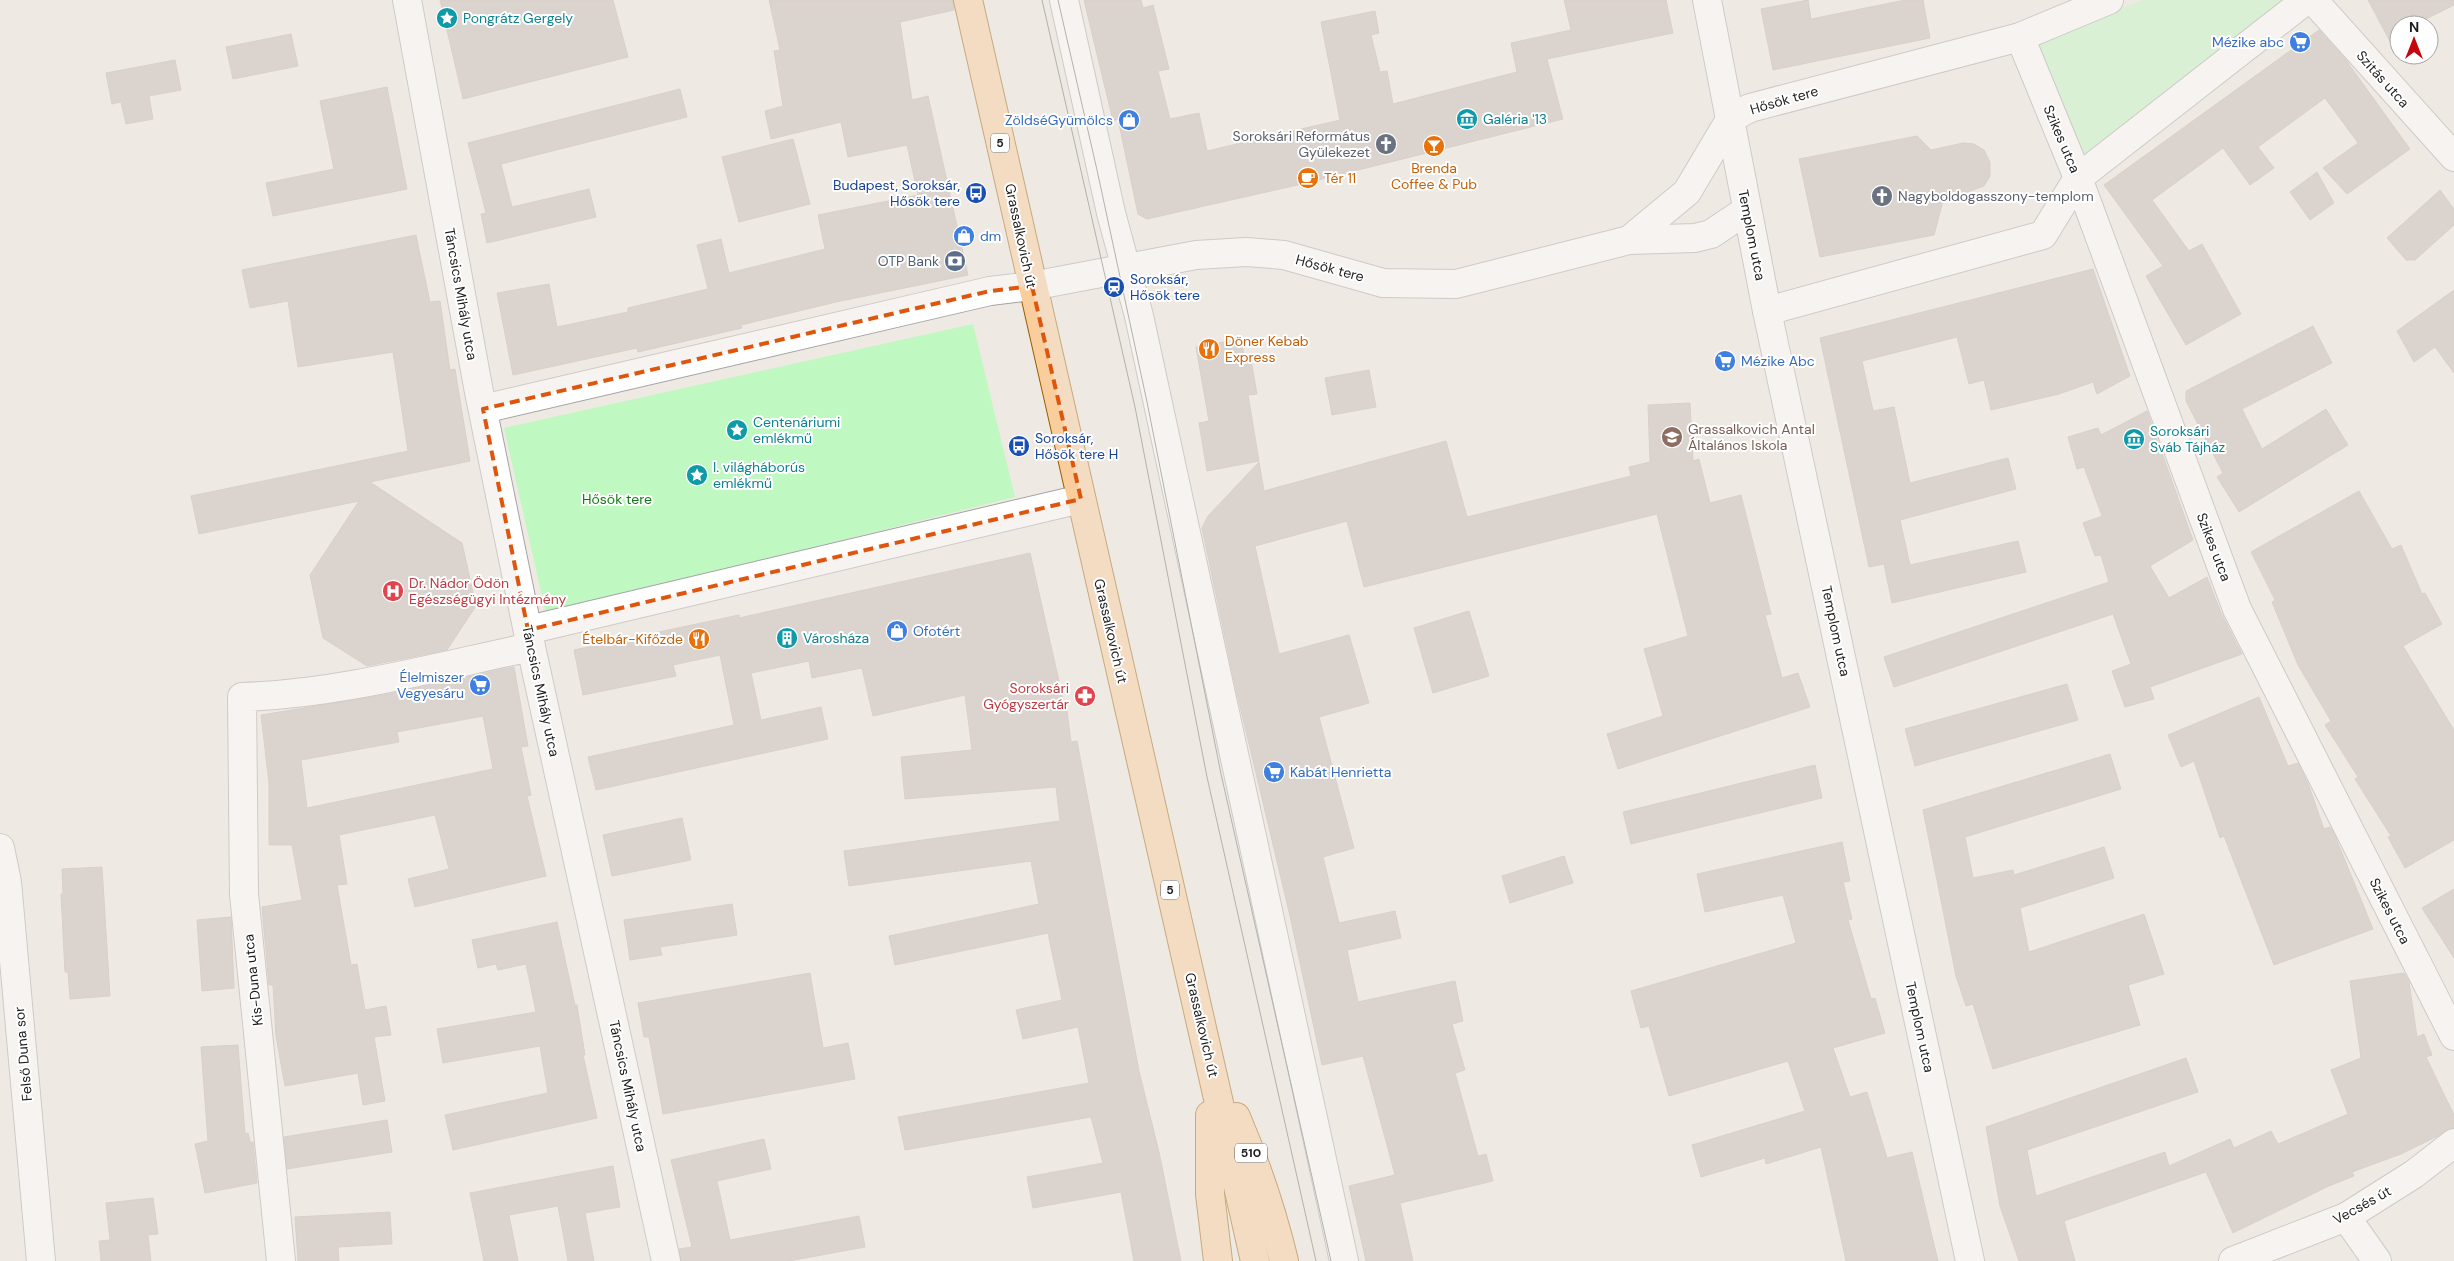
<svg xmlns="http://www.w3.org/2000/svg" width="2454" height="1261" viewBox="0 0 2454 1261" font-family="'DM Sans',sans-serif">
	<rect width="100%" height="100%" fill="#eeeae3"/>
	<g fill="#c0f8c2">
		<polygon points="2143,0 2296,0 2082,165 2030,40"/>
		<polygon points="973,324 1015,497 546,614 504,428"/>
	</g>
	<g fill="#c3b9b3" stroke="#c0b0a6" fill-rule="evenodd">
		<polygon points="440,0 613,0 628,57 463,99"/>
		<polygon points="769,0 953,0 954,10 900,22 912,100 928,96 968,275 836,302 741,325 742,328 638,352 637,348 513,375 497,293 549,284 557,327 628,312 628,308 708,289 697,245 721,239 729,273 825,249 818,215 918,195 907,145 848,157 841,122 771,139 765,111 783,106 774,51 780,50"/>
		<polygon points="1084,0 1141,0 1143,8 1153,5 1169,69 1158,71 1170,119 1199,113 1207,151 1340,120 1321,22 1375,11 1379,33 1371,35 1380,72 1387,71 1393,104 1517,72 1511,43 1571,30 1564,0 1666,0 1673,33 1547,59 1563,119 1302,184 1147,219 1138,214 1118,119 1113,121"/>
		<polygon points="1808,0 1811,19 1905,0 1923,0 1930,38 1773,70 1761,9"/>
		<polygon points="2368,0 2454,0 2454,5 2414,25 2399,25 2399,58"/>
		<polygon points="2319,30 2345,59 2410,149 2347,194 2323,168 2358,143 2325,98 2258,147 2274,168 2250,185 2223,148 2152,200 2189,251 2202,244 2241,314 2186,345 2146,276 2163,266 2104,185"/>
		<polygon points="291,34 298,66 233,79 226,47"/>
		<polygon points="175,60 181,90 149,96 153,119 126,124 121,102 112,104 106,73"/>
		<polygon points="387,87 407,189 273,216 266,183 334,169 320,101"/>
		<polygon points="680,89 687,117 501,164 512,207 589,189 596,217 487,243 481,214 486,213 468,143"/>
		<polygon points="1917,136 1931,150 1963,143 1974,144 1984,150 1990,162 1990,176 1984,186 1943,201 1934,235 1820,257 1799,159"/>
		<polygon points="793,139 810,204 739,222 722,157"/>
		<polygon points="2317,172 2334,203 2310,220 2290,192"/>
		<polygon points="2440,190 2454,209 2454,225 2415,260 2406,260 2387,238"/>
		<polygon points="416,235 430,302 440,301 450,370 455,369 470,461 370,482 462,543 476,606 447,650 367,666 323,638 310,575 359,501 199,534 191,496 408,451 393,352 298,367 288,301 250,308 242,270"/>
		<polygon points="2093,269 2130,376 2097,394 2093,382 2059,394 1991,410 1984,380 1969,384 1957,337 1862,361 1873,411 1894,407 1910,483 2008,458 2016,489 1900,520 1910,565 2018,541 2026,572 1892,603 1884,564 1869,567 1820,338"/>
		<polygon points="2454,290 2454,373 2435,347 2414,362 2397,331"/>
		<polygon points="2313,326 2332,363 2242,409 2262,449 2326,409 2348,445 2239,512 2217,477 2223,473 2186,401 2186,391"/>
		<polygon points="1241,339 1244,355 1250,354 1257,394 1248,395 1259,461 1207,471 1199,423 1209,421 1196,347"/>
		<polygon points="1369,370 1376,407 1332,415 1325,378"/>
		<polygon points="1690,403 1693,461 1699,459 1710,503 1741,495 1771,614 1765,615 1782,678 1798,673 1810,707 1618,769 1607,734 1663,716 1644,649 1688,636 1657,514 1364,587 1347,521 1255,546 1279,654 1349,635 1369,703 1319,717 1354,848 1323,857 1339,923 1395,911 1401,938 1347,950 1358,1002 1455,981 1463,1021 1452,1024 1465,1070 1455,1073 1478,1156 1486,1154 1493,1181 1400,1203 1413,1261 1366,1261 1349,1186 1395,1175 1363,1056 1322,1065 1290,916 1235,685 1202,528 1208,516 1259,462 1264,491 1446,441 1467,517 1631,476 1629,467 1650,462 1648,405"/>
		<polygon points="2147,411 2193,540 2150,566 2169,598 2207,577 2221,613 2242,654 2150,687 2154,699 2125,707 2112,671 2131,664 2113,614 1894,687 1884,657 2109,582 2101,555 2095,556 2083,523 2102,516 2084,467 2077,469 2068,437 2098,428 2101,435"/>
		<polygon points="2359,491 2392,549 2401,545 2422,594 2425,593 2442,624 2403,646 2454,730 2454,840 2405,868 2388,837 2391,836 2355,779 2358,777 2325,725 2331,721 2298,665 2272,602 2275,600 2251,552"/>
		<polygon points="1030,553 1064,703 1066,703 1071,742 1077,741 1139,1071 1159,1152 1181,1261 1134,1261 1121,1192 1033,1208 1027,1177 1103,1163 1091,1117 905,1150 898,1117 1089,1083 1078,1027 1023,1039 1016,1010 1062,1000 1048,933 895,965 889,936 1039,904 1031,861 849,886 844,851 1060,821 1056,787 905,799 901,757 972,750 965,695 873,716 862,668 812,678 809,661 751,673 761,720 821,707 828,739 596,790 588,757 734,725 720,655 673,665 676,676 583,695 574,650 739,615 739,618"/>
		<polygon points="1469,611 1489,676 1433,693 1414,628"/>
		<path d="M514,667L528,746L521,747L531,795L527,796L546,876L415,907L408,879L449,869L435,815L339,835L347,884L337,885L351,965L357,964L365,1010L386,1006L391,1035L374,1037L385,1101L363,1105L358,1073L285,1086L276,1036L273,985H269L262,907L302,900L292,845H269V783L261,715L390,694ZM483,716L493,769L307,808L301,760L399,742L397,732Z"/>
		<polygon points="2067,684 2078,720 1915,766 1905,729"/>
		<polygon points="2259,697 2288,766 2298,763 2309,786 2324,829 2330,827 2335,836 2373,929 2274,965 2224,836 2220,838 2194,761 2181,767 2168,735"/>
		<polygon points="2110,754 2121,789 1965,837 1973,878 2013,870 2014,875 2104,847 2114,878 2020,908 2029,952 2144,914 2164,974 2128,985 2140,1025 1993,1069 1973,1004 1966,1006 1956,976 1923,810"/>
		<polygon points="1815,765 1822,798 1631,844 1623,812"/>
		<polygon points="682,818 691,860 612,876 603,835"/>
		<polygon points="1842,842 1850,881 1843,882 1852,919 1848,920 1871,999 1875,998 1885,1033 1833,1048 1850,1097 1867,1092 1887,1158 1912,1152 1938,1261 1846,1261 1821,1147 1766,1164 1765,1158 1701,1177 1692,1145 1805,1111 1788,1061 1669,1096 1649,1026 1641,1028 1631,991 1796,943 1783,895 1705,912 1697,874"/>
		<polygon points="1564,856 1573,883 1510,903 1502,876"/>
		<polygon points="102,867 110,996 70,999 68,972 65,972 61,894 63,894 62,869"/>
		<polygon points="2454,889 2454,958 2422,908"/>
		<polygon points="732,904 737,935 660,947 662,955 630,960 624,920"/>
		<polygon points="231,917 234,988 202,991 197,920"/>
		<polygon points="557,922 575,1005 577,1005 585,1055 583,1055 597,1118 453,1150 445,1115 548,1093 540,1046 443,1063 437,1029 536,1012 526,964 498,970 496,964 478,968 472,940"/>
		<polygon points="810,973 823,1048 848,1043 855,1079 663,1114 649,1037 644,1037 638,1003"/>
		<polygon points="2404,973 2409,982 2417,1037 2424,1034 2432,1055 2426,1057 2454,1115 2454,1128 2401,1154 2352,1172 2354,1176 2329,1186 2233,1233 2206,1172 2064,1221 2075,1261 2019,1261 2000,1206 1986,1127 2186,1058 2198,1092 2027,1150 2036,1196 2165,1152 2169,1166 2230,1139 2234,1148 2271,1131 2278,1144 2348,1114 2331,1070 2361,1058 2350,981"/>
		<polygon points="238,1045 245,1134 248,1133 250,1142 253,1142 257,1183 205,1193 195,1144 208,1141 201,1047"/>
		<polygon points="387,1120 392,1152 287,1169 284,1137"/>
		<polygon points="764,1139 771,1169 717,1181 730,1240 859,1216 865,1247 789,1261 681,1261 679,1249 692,1247 671,1160"/>
		<polygon points="613,1166 620,1207 585,1213 594,1261 568,1261 558,1206 509,1215 518,1261 484,1261 470,1193"/>
		<polygon points="153,1198 158,1234 148,1235 151,1261 101,1261 99,1241 110,1240 106,1203"/>
		<polygon points="390,1212 392,1244 338,1247 339,1261 298,1261 295,1217"/>
	</g>
	<g fill="none" stroke-linecap="round" stroke-linejoin="round">
		<g stroke="#a4a4a4" stroke-width="30">
			<g id="minor">
				<polyline points="407,0 479,392 531,647 666,1261"/>
				<polyline points="1064,0 1111,213 1139,316 1344,1261"/>
				<polyline points="1707,0 1767,311 1970,1261"/>
				<polyline points="2313,0 2454,157"/>
				<polyline points="2020,37 2078,178 2237,609 2454,1036"/>
				<polyline points="1629,240 1695,238 1711,234 1747,210"/>
				<polyline points="1767,311 2043,235 2078,178 2306,0"/>
				<polyline points="483,409 990,291 1032,286 1196,255 1246,252 1284,255 1383,283 1456,284 1629,240 1687,192 1731,118 1750,108 2020,37 2109,0"/>
				<polyline points="528,630 1081,499"/>
				<polyline points="0,848 7,882 41,1261"/>
				<polyline points="2346,1217 2377,1261"/>
				<path d="M281,1261L244,894L242,697C339,694 436,667 531,647"/>
				<polyline points="2233,1261 2346,1217 2414,1174 2454,1143"/>
			</g>
		</g>
		<g stroke="#955d02" stroke-width="30">
			<g id="major">
				<polyline points="968,0 1255,1261"/>
				<polyline points="1210,1115 1210,1194 1218,1261"/>
				<path d="M1236,1117C1256,1164 1272,1211 1284,1261"/>
			</g>
		</g>
		<use href="#minor" stroke="#fff" stroke-width="28"/>
		<use href="#major" stroke="#facd9c" stroke-width="28"/>
		<g stroke="#6b6b6b" stroke-width="1">
			<polyline points="1042,0 1135,407 1207,777 1316,1261"/>
			<polyline points="1058,0 1097,170 1147,402 1221,774 1331,1261"/>
		</g>
	</g>
	<path d="M0 0H2454V1261H0ZM1032,286L1081,499L528,630L483,409L990,291Z" fill="#eeeae3" fill-opacity=".55" fill-rule="evenodd"/>
	<path fill="none" stroke="#de560d" stroke-width="4" stroke-dasharray="10 6" stroke-linejoin="round" d="M1032,286L1081,499L528,630L483,409L990,291Z"/>
	<defs>
		<g id="sight-disc" transform="scale(1.125)"><circle r="9.5" fill="#0f9aa8" stroke="#fff"/><path d="M0-6L1.8-2.2L6-1.7L2.9 1.2L3.7 5.4L0 3.3L-3.7 5.4L-2.9 1.2L-6-1.7L-1.8-2.2Z" fill="#fff"/></g>
		<g id="supermarket-disc" transform="scale(1.125)"><circle r="9.5" fill="#3f7fe0" stroke="#fff"/><path d="M-6-5.5h2.5l.6 2H6L4.5 2H-2.5L-4.4-4H-6ZM-1.5 3.2a1.3 1.3 0 1 0 .1 0ZM3 3.2a1.3 1.3 0 1 0 .1 0Z" fill="#fff"/></g>
		<g id="museum-disc" transform="scale(1.125)"><circle r="9.5" fill="#0f9aa8" stroke="#fff"/><path d="M0-6L6-3V-2H-6V-3ZM-5-1h2V3h-2ZM-1-1h2V3h-2ZM3-1h2V3H3ZM-6 4H6V6H-6Z" fill="#fff"/></g>
		<g id="shop-disc" transform="scale(1.125)"><circle r="9.5" fill="#3f7fe0" stroke="#fff"/><path d="M-5-2.5h2.3a2.7 3.5 0 0 1 5.4 0H5L5.5 6h-11ZM-1.5-2.5h3a1.5 2.3 0 0 0-3 0Z" fill="#fff"/></g>
		<g id="church-disc" transform="scale(1.125)"><circle r="9.5" fill="#6b7280" stroke="#fff"/><path d="M-1.2-6h2.4v3.5h3.3v2.4h-3.3V6h-2.4V-.1h-3.3v-2.4h3.3Z" fill="#fff"/></g>
		<g id="bar-disc" transform="scale(1.125)"><circle r="9.5" fill="#e8710a" stroke="#fff"/><path d="M-6-5H6L.8 .8V4.5H3.5V6h-7V4.5H-.8V.8Z" fill="#fff"/></g>
		<g id="cafe-disc" transform="scale(1.125)"><circle r="9.5" fill="#e8710a" stroke="#fff"/><path d="M-5.5-4.5H6V0H3Q3 3.5 0 3.5H-2.5Q-5.5 3.5-5.5 0ZM3-3.2v2h1.7v-2ZM-6 4.5H4V6H-6Z" fill="#fff"/></g>
		<g id="bus-disc" transform="scale(1.125)"><circle r="9.5" fill="#1a4fb4" stroke="#fff"/><path d="M-5-6H5V4H4V6H2V4H-2V6H-4V4H-5ZM-3.5-4V0h7V-4ZM-3.5 1.2v1.5H-2V1.2ZM2 1.2v1.5H3.5V1.2Z" fill="#fff"/></g>
		<g id="bank-disc" transform="scale(1.125)"><circle r="9.5" fill="#5c6f8a" stroke="#fff"/><path d="M-6-4H6V4H-6ZM0-2.3a2.3 2.3 0 1 0 0 4.6a2.3 2.3 0 1 0 0-4.6Z" fill="#fff"/></g>
		<g id="station-disc" transform="scale(1.125)"><circle r="9.5" fill="#1a4fb4" stroke="#fff"/><path d="M-3-6H3Q5-6 5-4V2Q5 4 3 4L4.5 6H3L1.5 4h-3L-3 6H-4.5L-3 4Q-5 4-5 2V-4Q-5-6-3-6ZM-3.5-4v3h7v-3ZM-3.5 1v1.5H-2V1ZM2 1v1.5H3.5V1Z" fill="#fff"/></g>
		<g id="restaurant-disc" transform="scale(1.125)"><circle r="9.5" fill="#e8710a" stroke="#fff"/><path d="M-5-6h1v4h1v-4h1v4h1v-4h1v5L-1.5 .5V6h-2V.5L-5-1ZM5-6V6H3V1.5H1.5Q1.5-4 5-6Z" fill="#fff"/></g>
		<g id="school-disc" transform="scale(1.125)"><circle r="9.5" fill="#8d6e63" stroke="#fff"/><path d="M0-5L7-2L0 1L-7-2ZM-4 1L0 2.5L4 1V4Q0 6-4 4Z" fill="#fff"/></g>
		<g id="hospital-disc" transform="scale(1.125)"><circle r="9.5" fill="#e0444e" stroke="#fff"/><path d="M-5-5h3v3.5h4V-5h3V5h-3V1.5h-4V5h-3Z" fill="#fff"/></g>
		<g id="building-disc" transform="scale(1.125)"><circle r="9.5" fill="#0f9aa8" stroke="#fff"/><path d="M-4-6H4V6H1V3H-1V6H-4ZM-2.5-4.3h1.7v1.8h-1.7ZM.8-4.3h1.7v1.8H.8ZM-2.5-1h1.7V.8h-1.7ZM.8-1h1.7V.8H.8Z" fill="#fff"/></g>
		<g id="pharmacy-disc" transform="scale(1.125)"><circle r="9.5" fill="#e0444e" stroke="#fff"/><path d="M-2-6h4v4h4v4h-4v4h-4v-4h-4v-4h4Z" fill="#fff"/></g>
	</defs>
	<g fill-rule="evenodd">
		<use href="#sight-disc" x="447" y="18"/>
		<use href="#supermarket-disc" x="2300" y="42"/>
		<use href="#museum-disc" x="1467" y="119"/>
		<use href="#shop-disc" x="1129" y="120"/>
		<use href="#church-disc" x="1386" y="144"/>
		<use href="#bar-disc" x="1434" y="146"/>
		<use href="#cafe-disc" x="1308" y="178"/>
		<use href="#bus-disc" x="976" y="193"/>
		<use href="#church-disc" x="1882" y="196"/>
		<use href="#shop-disc" x="964" y="236"/>
		<use href="#bank-disc" x="955" y="261"/>
		<use href="#station-disc" x="1114" y="287"/>
		<use href="#restaurant-disc" x="1209" y="349"/>
		<use href="#supermarket-disc" x="1725" y="361"/>
		<use href="#sight-disc" x="737" y="430"/>
		<use href="#school-disc" x="1672" y="437"/>
		<use href="#museum-disc" x="2134" y="439"/>
		<use href="#bus-disc" x="1019" y="446"/>
		<use href="#sight-disc" x="697" y="475"/>
		<use href="#hospital-disc" x="393" y="591"/>
		<use href="#shop-disc" x="897" y="631"/>
		<use href="#building-disc" x="787" y="638"/>
		<use href="#restaurant-disc" x="699" y="639"/>
		<use href="#supermarket-disc" x="480" y="685"/>
		<use href="#pharmacy-disc" x="1085" y="696"/>
		<use href="#supermarket-disc" x="1274" y="772"/>
	</g>
	<g text-anchor="middle" dominant-baseline="central" stroke-width="4" stroke-linejoin="round" paint-order="stroke">
		<g fill="#fff" stroke="#616161" stroke-width="1">
			<rect x="991" y="133.5" width="18" height="19" rx="4"/>
			<rect x="1161" y="880.5" width="18" height="19" rx="4"/>
			<rect x="1235" y="1143.5" width="32" height="19" rx="4"/>
		</g>
		<g font-size="12" font-weight="bold" fill="#1d1d1d">
			<text x="1000" y="143">5</text>
			<text x="1170" y="890">5</text>
			<text x="1251" y="1153">510</text>
		</g>
		<g font-size="14" fill="#0d838f" stroke="#fff" text-anchor="start">
			<text x="463" y="18">Pongrátz Gergely</text>
			<text x="1483" y="119">Galéria '13</text>
			<text x="753" y="422">Centenáriumi<tspan x="753" dy="16">emlékmű</tspan></text>
			<text x="2150" y="431">Soroksári<tspan x="2150" dy="16">Sváb Tájház</tspan></text>
			<text x="713" y="467">I. világháborús<tspan x="713" dy="16">emlékmű</tspan></text>
			<text x="803" y="638">Városháza</text>
		</g>
		<g font-size="14" fill="#366cbe" stroke="#fff" text-anchor="start">
			<text x="2284" y="42" text-anchor="end">Mézike abc</text>
			<text x="1113" y="120" text-anchor="end">ZöldséGyümölcs</text>
			<text x="980" y="236">dm</text>
			<text x="1741" y="361">Mézike Abc</text>
			<text x="913" y="631">Ofotért</text>
			<text x="464" y="677" text-anchor="end">Élelmiszer<tspan x="464" dy="16">Vegyesáru</tspan></text>
			<text x="1290" y="772">Kabát Henrietta</text>
		</g>
		<g font-size="14" fill="#1d1d1d" stroke="#fff">
			<text transform="translate(2383 79) rotate(48)">Szitás utca</text>
			<text transform="translate(1784 100) rotate(-16)">Hősök tere</text>
			<text transform="translate(2062 139) rotate(67)">Szikes utca</text>
			<text transform="translate(1752 235) rotate(79)">Templom utca</text>
			<text transform="translate(1021 236) rotate(78)">Grassalkovich út</text>
			<text transform="translate(1330 268) rotate(15)">Hősök tere</text>
			<text transform="translate(461 294) rotate(80)">Táncsics Mihály utca</text>
			<text transform="translate(2214 547) rotate(69)">Szikes utca</text>
			<text transform="translate(1111 631) rotate(77)">Grassalkovich út</text>
			<text transform="translate(1836 631) rotate(78)">Templom utca</text>
			<text transform="translate(541 691) rotate(78)">Táncsics Mihály utca</text>
			<text transform="translate(2390 911) rotate(63)">Szikes utca</text>
			<text transform="translate(253 980) rotate(-96)">Kis-Duna utca</text>
			<text transform="translate(1202 1025) rotate(77)">Grassalkovich út</text>
			<text transform="translate(1920 1027) rotate(78)">Templom utca</text>
			<text transform="translate(23 1054) rotate(-95)">Felső Duna sor</text>
			<text transform="translate(628 1086) rotate(78)">Táncsics Mihály utca</text>
			<text transform="translate(2362 1205) rotate(-29)">Vecsés út</text>
		</g>
		<g font-size="14" fill="#5b616d" stroke="#fff" text-anchor="end">
			<text x="1370" y="136">Soroksári Református<tspan x="1370" dy="16">Gyülekezet</tspan></text>
			<text x="1898" y="196" text-anchor="start">Nagyboldogasszony-templom</text>
		</g>
		<g font-size="14" fill="#c56008" stroke="#fff" text-anchor="start">
			<text x="1434" y="168" text-anchor="middle">Brenda<tspan x="1434" dy="16">Coffee &amp; Pub</tspan></text>
			<text x="1324" y="178">Tér 11</text>
			<text x="1225" y="341">Döner Kebab<tspan x="1225" dy="16">Express</tspan></text>
			<text x="683" y="639" text-anchor="end">Ételbár-Kifőzde</text>
		</g>
		<g font-size="14" fill="#164399" stroke="#fff" text-anchor="start">
			<text x="960" y="185" text-anchor="end">Budapest, Soroksár,<tspan x="960" dy="16">Hősök tere</tspan></text>
			<text x="1130" y="279">Soroksár,<tspan x="1130" dy="16">Hősök tere</tspan></text>
			<text x="1035" y="438">Soroksár,<tspan x="1035" dy="16">Hősök tere H</tspan></text>
		</g>
		<g font-size="14" fill="#4e5e75" stroke="#fff" text-anchor="end">
			<text x="939" y="261">OTP Bank</text>
		</g>
		<g font-size="14" fill="#785e54" stroke="#fff" text-anchor="start">
			<text x="1688" y="429">Grassalkovich Antal<tspan x="1688" dy="16">Általános Iskola</tspan></text>
		</g>
		<g font-size="14" fill="#0d7a11" stroke="#fff">
			<text x="617" y="499">Hősök tere</text>
		</g>
		<g font-size="14" fill="#be3a42" stroke="#fff" text-anchor="start">
			<text x="409" y="583">Dr. Nádor Ödön<tspan x="409" dy="16">Egészségügyi Intézmény</tspan></text>
			<text x="1069" y="688" text-anchor="end">Soroksári<tspan x="1069" dy="16">Gyógyszertár</tspan></text>
		</g>
	</g>
	<g transform="translate(2414 40)"><circle r="24" fill="#ffffff" stroke="#a5a5a5"/>
	<path d="M0-4L9 19L0 12L-9 19Z" fill="#c8030c"/>
	<text y="-8" font-size="14" font-weight="bold" text-anchor="middle" fill="#1d1d1d">N</text>
	</g>
</svg>
